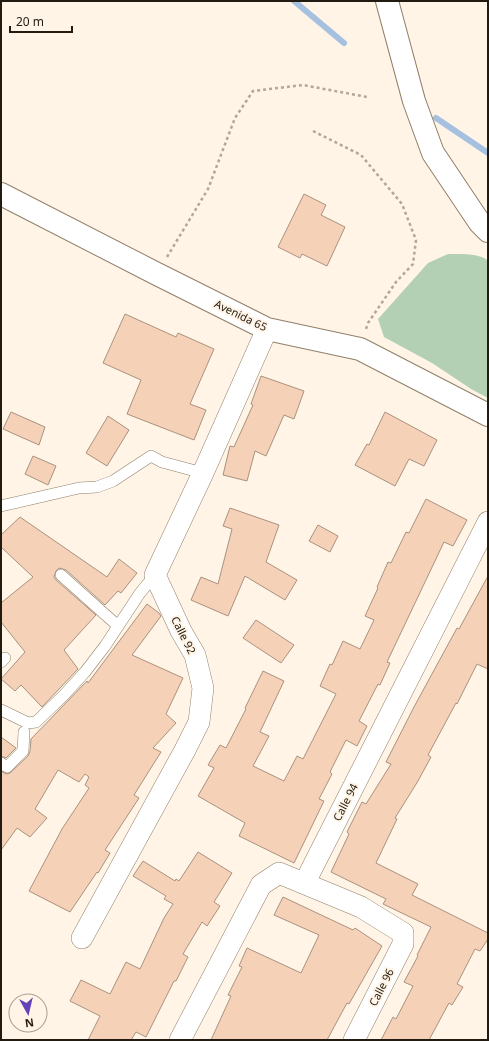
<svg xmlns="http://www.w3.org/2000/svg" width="489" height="1041" viewBox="0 0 489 1041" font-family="'Noto Sans',sans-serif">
	<rect width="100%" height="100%" fill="#fff4e5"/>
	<path fill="#b3d0b4" d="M448,254C459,254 481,253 488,261V398L471,389L432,363L384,337L378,319L428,263Z"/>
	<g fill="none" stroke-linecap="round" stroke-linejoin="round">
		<g stroke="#a6c1e0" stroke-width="6">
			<polyline points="294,1 344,43"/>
			<polyline points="436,118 488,153"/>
		</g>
	</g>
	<g fill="#f4d1b7" stroke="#aa9280">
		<polygon points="304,194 326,205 321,215 345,227 327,266 302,254 300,258 278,247"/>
		<polygon points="125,314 176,337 178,333 214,349 190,404 206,410 194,440 127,414 141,380 103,363"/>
		<polygon points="261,376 304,391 294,419 284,415 266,456 255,451 247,481 223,475 230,446 234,447 253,405 251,404"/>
		<polygon points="11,412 45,427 39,445 3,429"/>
		<polygon points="385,412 437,440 424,466 409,459 395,486 355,465 367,444 369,445"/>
		<polygon points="108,416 129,430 107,466 86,453"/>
		<polygon points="33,456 56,466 48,485 25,474"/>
		<polygon points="426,499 467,520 453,546 444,542 387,662 390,663 380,685 378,684 359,721 367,726 357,746 346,740 330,772 332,774 319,799 324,801 294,863 239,836 245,823 198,796 214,768 208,765 220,745 226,748 246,709 245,708 263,671 284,681 260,732 269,736 253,766 284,781 297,756 303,759 336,694 320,686 330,664 332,665 343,641 360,649 374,620 365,616 378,588 377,587 388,562 391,563 406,532 409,533"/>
		<polygon points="230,508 279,525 266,562 297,580 285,600 245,576 228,616 191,600 201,577 218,584 232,529 223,526"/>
		<polygon points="20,517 107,577 119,559 137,573 121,593 118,591 105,605 66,570 59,568 56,571 54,577 56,580 96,615 64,650 78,669 42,707 21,685 15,691 1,679 25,652 1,622 1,603 33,577 1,547 1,535"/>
		<polygon points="318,525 338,536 330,552 309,541"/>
		<polygon points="488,576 488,669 477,664 457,704 456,703 428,755 431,757 418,781 395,818 397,819 376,863 418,884 412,895 488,933 488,939 480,951 475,949 457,984 463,987 452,1005 449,1003 429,1040 381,1040 393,1017 396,1019 413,986 404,982 418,956 417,955 431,927 383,904 386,899 331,872 349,834 347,832 362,802 366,804 391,764 386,762 414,707 457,628 459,629"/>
		<polygon points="147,604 159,613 161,616 132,655 183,678 166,714 176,723 153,748 161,752 134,795 139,798 105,850 110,853 98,873 97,872 70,912 29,891 62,829 89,788 85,785 89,777 85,774 79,782 58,770 35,809 47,818 30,837 17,828 1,850 1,771 6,774 10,773 28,756 30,751 31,739 87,681 88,683"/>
		<polygon points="256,620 294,645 281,663 243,638"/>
		<polygon points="1,737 16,748 6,758 1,756"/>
		<polygon points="198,852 232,873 214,902 220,906 207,926 202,922 183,954 188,957 176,981 174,981 146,1037 136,1032 131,1040 88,1040 100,1016 70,1001 81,980 110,994 126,962 140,969 164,918 173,904 164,899 166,896 133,876 143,861 175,881 176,879 179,881"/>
		<polygon points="283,897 353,930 355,928 382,946 349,1004 347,1003 327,1040 211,1040 231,996 228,995 242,967 239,966 247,948 301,973 319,935 274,915"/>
	</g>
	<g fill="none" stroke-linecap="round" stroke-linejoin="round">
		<g stroke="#90806a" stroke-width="12">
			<g id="service">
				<polyline points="1,506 79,488 97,487 113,481 151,456 162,462 203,473"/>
				<polyline points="61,575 118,626"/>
				<polyline points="1,662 5,658"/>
				<polyline points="1,710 28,723 36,722 64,695 85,672 105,646 140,593 155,575"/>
				<polyline points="1,763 7,767 23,751 24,732"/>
			</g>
		</g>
		<g stroke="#90806a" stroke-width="22">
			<g id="minor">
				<polyline points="305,882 488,522"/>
				<polyline points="82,938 185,750 199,722 203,688 195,655 181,631 155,575 203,473 267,329"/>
				<polyline points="180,1040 261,885 279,873 361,907 403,933 403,944 354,1040"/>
			</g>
		</g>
		<g stroke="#90806a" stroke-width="24">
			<polyline id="tertiary" points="1,194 157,274 267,329 360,349 488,415"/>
		</g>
		<g stroke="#90806a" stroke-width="24">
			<polyline id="secondary" points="387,1 414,101 433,153 480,223 488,231"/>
		</g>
		<g stroke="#b1a79a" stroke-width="2.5" stroke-dasharray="3 3" stroke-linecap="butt">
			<polyline points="313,131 361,155 402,204 416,240 413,264 396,282 368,323 366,329"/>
			<polyline points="167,257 208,189 235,118 253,91 303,85 367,97"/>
		</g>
		<use href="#service" stroke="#fff" stroke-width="11"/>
		<use href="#minor" stroke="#fff" stroke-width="21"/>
		<use href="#tertiary" stroke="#fff" stroke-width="22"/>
		<use href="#secondary" stroke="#fff" stroke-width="22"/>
	</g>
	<g text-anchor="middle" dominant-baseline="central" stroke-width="4" stroke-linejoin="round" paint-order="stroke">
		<g font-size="11" fill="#221b12" stroke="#fff4e5">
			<text transform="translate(241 315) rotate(26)">Avenida 65</text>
			<text transform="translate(184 635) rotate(63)">Calle 92</text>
			<text transform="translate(345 802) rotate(-63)">Calle 94</text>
			<text transform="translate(381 987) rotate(-63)">Calle 96</text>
		</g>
	</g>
	<rect width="489" height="1041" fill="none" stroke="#221b12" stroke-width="4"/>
	<g transform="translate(28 1013) rotate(172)"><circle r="19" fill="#fff4e5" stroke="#a79d91"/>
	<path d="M0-3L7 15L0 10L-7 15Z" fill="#6142bb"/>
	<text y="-6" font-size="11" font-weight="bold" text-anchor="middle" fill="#221b12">N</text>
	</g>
	<path d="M10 26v6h62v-6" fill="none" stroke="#221b12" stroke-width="2"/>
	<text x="16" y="26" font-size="12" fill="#221b12" stroke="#fff4e5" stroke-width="3" paint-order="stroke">20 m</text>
</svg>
